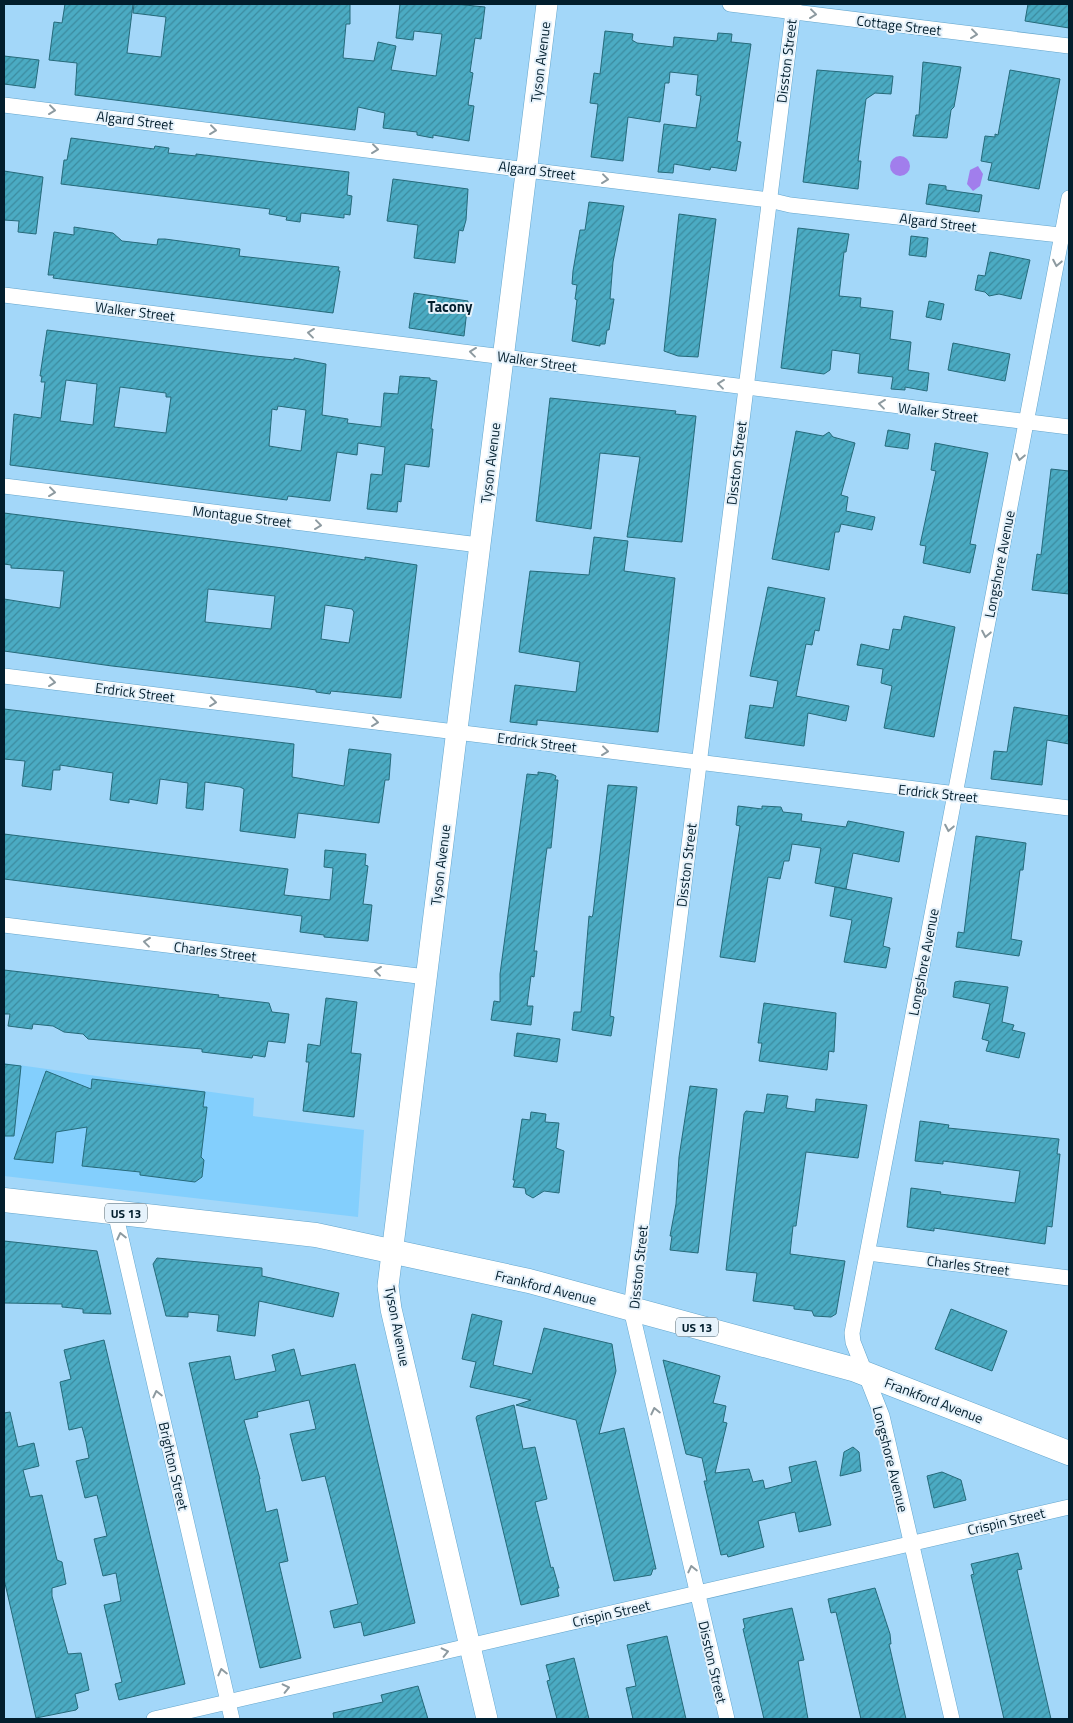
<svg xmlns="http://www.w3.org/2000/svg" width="1073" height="1723" viewBox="0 0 1073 1723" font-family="'Titillium Web',sans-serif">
	<defs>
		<pattern id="building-hatch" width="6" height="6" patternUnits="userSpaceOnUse" patternTransform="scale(1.25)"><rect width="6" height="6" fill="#4babc3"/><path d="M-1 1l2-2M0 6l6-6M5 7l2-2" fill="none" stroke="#3c8b9f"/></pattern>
	</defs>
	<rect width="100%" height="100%" fill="#a3d7f9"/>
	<polygon fill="#83cffd" points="4,1063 254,1098 253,1116 364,1130 358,1217 4,1176"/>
	<g fill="#a17eec">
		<circle cx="900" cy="166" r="10"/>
		<polygon points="978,166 983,174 980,186 973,191 967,184 970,170"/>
	</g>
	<g fill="url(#building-hatch)" stroke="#266a7a" fill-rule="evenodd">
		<polygon points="65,4 133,4 127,53 161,57 166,17 133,13 134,4 350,4 350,24 346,24 343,58 374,61 378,42 396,46 391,70 436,76 442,34 414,31 413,40 396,38 400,4 455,4 485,7 481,39 475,38 470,72 473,73 468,105 474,106 469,141 433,135 433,138 417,135 417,132 383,128 385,113 358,107 355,130 75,95 77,63 49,60 54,22 62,23"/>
		<polygon points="1028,4 1069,4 1069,28 1025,21"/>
		<polygon points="605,31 633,34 632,40 637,43 673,47 674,37 717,41 718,33 732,34 731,42 751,44 737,141 741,142 736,171 711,167 710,170 674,164 673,173 658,172 664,124 696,128 701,96 696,95 698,75 670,72 669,83 665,83 660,122 628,117 623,161 591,157 598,104 590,103 594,73 600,74"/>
		<polygon points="4,56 39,60 35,88 4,84"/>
		<polygon points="923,62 961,67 954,107 951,110 947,138 913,136 916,115 919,115"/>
		<polygon points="817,70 893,76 891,94 875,93 866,99 858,161 861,161 858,189 803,182"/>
		<polygon points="1010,70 1060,79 1039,189 988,180 992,163 981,161 985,136 995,137 995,134 998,135"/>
		<polygon points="71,138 154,149 155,146 169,148 168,153 196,156 196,154 349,172 347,195 352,196 350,215 344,214 344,218 301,213 300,222 286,220 287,217 269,214 270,209 61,184 64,160 67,160"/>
		<polygon points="4,171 43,177 36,234 18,232 19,221 4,220"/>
		<polygon points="393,179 468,189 466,220 463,231 459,230 455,263 414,258 418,225 387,221"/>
		<polygon points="929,184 946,186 946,190 982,195 979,212 926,204"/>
		<polygon points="589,202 624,206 613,262 610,299 614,299 609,330 607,330 605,344 600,344 600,346 572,341 577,300 575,299 577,285 572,284 573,271 580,230 585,230"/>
		<polygon points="679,214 716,219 698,357 678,356 664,351"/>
		<polygon points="74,227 113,233 122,241 157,245 158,239 165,239 240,249 239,256 339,267 338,271 340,271 333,313 53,278 54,275 48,275 54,232 74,235"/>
		<polygon points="798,228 849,234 846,252 844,252 839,296 861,298 860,307 893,311 890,339 911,342 908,370 929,373 927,391 905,387 905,390 891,389 893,377 858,373 860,354 832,350 830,370 824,374 781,368"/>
		<polygon points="911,236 928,238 926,257 909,255"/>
		<polygon points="990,252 1030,260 1021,299 999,294 989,296 985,292 975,290 978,275 985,276"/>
		<polygon points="414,293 468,301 464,336 409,328"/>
		<polygon points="929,301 944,304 941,320 926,317"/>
		<path d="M47,330L255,356L294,360V358L326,364L322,415L348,419L347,423L381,427L384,393L398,394L400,376L430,378V380L437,381L431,429H433L429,467L405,464L401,502L398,501L397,512L367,509L371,474L382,475L385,447L358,443L357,455L337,452L330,501L288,496L287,500L10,465L14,414L41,418L45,382H41L42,376H40ZM66,380L97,384L93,425L60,421ZM120,387L166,393V397H171L166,433L114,427ZM278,406L306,410L301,451L269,446L272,409L277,410Z"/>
		<polygon points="953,343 1010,354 1005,381 948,370"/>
		<polygon points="550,398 676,411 675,414 696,416 682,542 627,537 640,457 600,453 591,529 536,521"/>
		<polygon points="888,430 910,434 908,449 885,446"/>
		<polygon points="796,431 823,436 829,432 833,437 855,443 841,495 848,497 846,511 875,517 872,530 841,524 839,532 835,532 829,570 772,559"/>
		<polygon points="935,443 988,453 970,544 976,545 970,573 923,563 926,546 920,545 936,471 931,470"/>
		<polygon points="1051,469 1069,471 1069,594 1032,590 1037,554 1041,555"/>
		<path d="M4,513L283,548L365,560V557L417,565L401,698L331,691L330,694L316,692V690L295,687L112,666L4,651V599L60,608L64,571L11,568V565L4,564ZM208,589L275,596L271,629L205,622ZM325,605L352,609L354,612L349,643L321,639Z"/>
		<polygon points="594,537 628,541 624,571 675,578 658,732 537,720 537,725 510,722 515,685 576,692 580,662 519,652 530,571 589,575"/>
		<polygon points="768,587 825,598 819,631 815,630 812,645 806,644 796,696 849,706 846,721 808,713 804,746 745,738 750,705 773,708 778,681 750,676"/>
		<polygon points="904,616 955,627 934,737 884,728 892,686 881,683 883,669 857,665 861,644 889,650 893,629 901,630"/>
		<polygon points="1014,707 1069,716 1069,744 1047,740 1042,785 991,779 994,751 1007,752"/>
		<polygon points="4,709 294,744 292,777 344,786 349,749 391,754 389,780 385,780 379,823 298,813 295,838 240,831 244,789 240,787 205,782 203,810 186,808 188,783 160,779 157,804 129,799 129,803 110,800 113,773 60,765 60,770 53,770 51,790 22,786 25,761 4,759"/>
		<polygon points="538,772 552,774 556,776 555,780 558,780 551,848 547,848 545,862 534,951 537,951 534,977 531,976 527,1006 533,1006 531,1025 491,1020 494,1001 500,1002 500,974 527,774 538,775"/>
		<polygon points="608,785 637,787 610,1016 614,1017 611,1036 572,1030 574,1012 581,1012 589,916 592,917 593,914"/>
		<polygon points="738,806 762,809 762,806 781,807 783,812 802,814 801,821 846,827 848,821 904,832 899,862 853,853 846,889 815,883 821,848 792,844 789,861 784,861 780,879 768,877 755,962 720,957 740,826 736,825"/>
		<polygon points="4,834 288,869 284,895 330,900 333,868 324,867 325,850 366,854 365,865 368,866 363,904 372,905 368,941 324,937 324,935 300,932 302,916 4,879"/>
		<polygon points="976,836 1026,843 1023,870 1020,870 1011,939 1022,941 1019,956 956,947 958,932 964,933"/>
		<polygon points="835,887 892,898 883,946 890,948 886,968 844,962 852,920 830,916"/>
		<polygon points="4,970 219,995 218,997 269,1003 272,1012 289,1014 285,1043 268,1041 265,1057 253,1055 252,1058 202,1052 202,1049 88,1039 83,1034 64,1032 53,1026 33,1024 32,1029 8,1026 10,1014 4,1014"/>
		<polygon points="960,981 1008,987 1002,1022 1014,1025 1012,1030 1025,1033 1019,1058 986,1051 989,1041 982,1039 990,1004 953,997 955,982"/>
		<polygon points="326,998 357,1002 351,1053 361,1054 354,1117 303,1111 309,1062 306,1062 308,1044 320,1046"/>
		<polygon points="764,1003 836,1013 834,1052 829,1051 827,1070 759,1061 762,1043 758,1043"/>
		<polygon points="517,1033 560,1039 557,1062 514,1056"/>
		<polygon points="4,1064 21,1066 14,1136 4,1136"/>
		<polygon points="46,1071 91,1089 92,1079 205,1092 203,1107 207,1107 201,1157 204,1160 202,1177 195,1182 140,1175 140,1172 82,1166 87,1127 56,1132 53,1163 14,1159"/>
		<polygon points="690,1086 717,1089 698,1253 670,1250 672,1236 670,1236 676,1204 679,1157"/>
		<polygon points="767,1094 788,1096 786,1108 815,1112 816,1099 867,1105 858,1158 806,1152 796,1226 793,1226 790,1254 845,1261 836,1314 831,1317 814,1316 812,1311 794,1309 794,1306 753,1301 757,1273 726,1270 744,1114 746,1111 764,1113"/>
		<polygon points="531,1112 546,1114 545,1122 559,1123 556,1148 564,1151 559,1193 544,1191 533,1198 526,1194 525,1188 513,1187 515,1180 513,1180 522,1119 530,1120"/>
		<polygon points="920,1121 949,1125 948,1128 1059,1139 1057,1154 1060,1154 1052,1227 1047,1226 1045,1244 934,1228 934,1231 907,1227 911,1188 941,1192 940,1194 1015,1203 1020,1171 943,1161 943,1164 915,1161"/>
		<polygon points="4,1241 97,1251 111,1314 83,1313 83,1309 62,1307 62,1304 4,1303"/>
		<polygon points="157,1258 262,1268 262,1276 339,1293 333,1317 259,1301 255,1336 217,1331 219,1315 188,1312 188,1317 166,1316 153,1264"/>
		<polygon points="951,1309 1007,1331 992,1371 935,1349"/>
		<polygon points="472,1314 502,1321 493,1365 532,1374 544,1328 612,1344 616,1371 599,1434 624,1428 656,1569 653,1569 651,1575 614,1581 576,1420 516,1405 531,1400 470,1387 476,1362 462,1359"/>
		<polygon points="104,1340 185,1684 119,1700 115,1684 122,1682 104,1605 121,1601 116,1573 103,1576 94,1539 107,1536 97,1495 85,1498 76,1461 89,1458 86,1442 82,1427 69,1430 60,1382 71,1379 64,1350"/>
		<polygon points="294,1349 301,1376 355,1364 415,1623 364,1636 361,1622 334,1628 330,1611 358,1604 325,1476 302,1481 295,1454 290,1434 316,1429 309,1400 257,1412 258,1417 244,1420 260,1479 259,1479 266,1512 277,1509 288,1561 279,1563 301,1658 260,1668 189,1363 230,1356 235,1380 276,1371 272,1355"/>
		<polygon points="663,1360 720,1376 713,1403 726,1406 723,1422 727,1423 715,1473 749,1469 753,1482 763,1480 765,1489 792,1482 789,1467 816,1461 831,1525 799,1532 795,1512 758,1521 764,1547 728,1557 727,1554 721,1555 704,1481 707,1481 702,1458 686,1454"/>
		<polygon points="514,1405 523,1449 535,1447 547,1499 535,1502 551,1568 553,1567 559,1588 557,1588 559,1596 521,1605 476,1418 477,1416"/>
		<polygon points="10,1412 18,1447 34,1443 39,1466 23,1470 30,1497 42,1495 57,1560 62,1562 66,1584 52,1588 52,1596 68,1654 81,1653 89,1690 75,1694 78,1708 76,1710 36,1718 4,1579 4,1413"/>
		<polygon points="853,1447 859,1452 861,1471 840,1476 844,1452"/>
		<polygon points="942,1472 961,1480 966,1500 934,1508 927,1476"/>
		<polygon points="1018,1553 1022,1569 1017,1570 1051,1719 1004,1719 971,1575 974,1574 971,1564"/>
		<polygon points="875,1588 890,1634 891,1644 889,1644 906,1719 861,1719 836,1612 831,1613 828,1599"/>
		<polygon points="792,1608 804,1660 798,1661 808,1719 764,1719 743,1629 745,1628 743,1619"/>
		<polygon points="667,1636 686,1719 633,1719 626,1688 636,1686 627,1645"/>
		<polygon points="574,1658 589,1719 557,1719 547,1681 550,1680 546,1665"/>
		<polygon points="418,1686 428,1719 334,1719 333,1713 383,1702 381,1695"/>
	</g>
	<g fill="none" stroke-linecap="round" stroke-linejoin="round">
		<g stroke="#63a5cc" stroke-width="16">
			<g id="street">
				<polyline points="730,4 1069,46"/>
				<polyline points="4,105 769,200 790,205 1069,236"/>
				<polyline points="4,295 1069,427"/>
				<polyline points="4,486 479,545"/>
				<polyline points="4,676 1069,808"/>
				<polyline points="4,925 426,977"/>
				<polyline points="115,1212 232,1719"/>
				<polyline points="868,1253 1069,1278"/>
				<polyline points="154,1719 1069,1507"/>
				<polyline points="727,1719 631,1309 794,4"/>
				<polyline points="952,1719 882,1416 853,1342 852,1333 1069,198"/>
			</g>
		</g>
		<g stroke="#63a5cc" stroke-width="22">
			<polyline id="secondary" points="487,1719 391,1309 388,1286 547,4"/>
		</g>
		<g stroke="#63a5cc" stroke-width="25">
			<polyline id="primary" points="4,1200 316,1235 529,1281 856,1370 1069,1453"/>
		</g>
		<use href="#street" stroke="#fff" stroke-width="15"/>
		<use href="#secondary" stroke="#fff" stroke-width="21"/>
		<use href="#primary" stroke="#fff" stroke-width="24"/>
	</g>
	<defs><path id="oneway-chevron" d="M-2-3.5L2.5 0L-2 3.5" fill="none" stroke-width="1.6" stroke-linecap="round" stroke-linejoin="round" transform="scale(1.25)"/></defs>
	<g stroke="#8d9aa0">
		<use href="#oneway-chevron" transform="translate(813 14) rotate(7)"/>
		<use href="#oneway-chevron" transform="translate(974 34) rotate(7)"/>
		<use href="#oneway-chevron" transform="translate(52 110) rotate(7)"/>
		<use href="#oneway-chevron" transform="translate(213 130) rotate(7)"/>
		<use href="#oneway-chevron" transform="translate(375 149) rotate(7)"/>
		<use href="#oneway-chevron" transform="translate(605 179) rotate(7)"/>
		<use href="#oneway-chevron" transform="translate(1057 263) rotate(101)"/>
		<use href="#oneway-chevron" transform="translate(311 333) rotate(-173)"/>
		<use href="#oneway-chevron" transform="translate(473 352) rotate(-173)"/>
		<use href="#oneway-chevron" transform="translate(721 384) rotate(-173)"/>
		<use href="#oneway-chevron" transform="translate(882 404) rotate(-173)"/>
		<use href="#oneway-chevron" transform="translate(1020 457) rotate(101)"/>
		<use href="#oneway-chevron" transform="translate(52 492) rotate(7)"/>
		<use href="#oneway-chevron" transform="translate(318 525) rotate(7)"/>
		<use href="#oneway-chevron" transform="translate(986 634) rotate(101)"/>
		<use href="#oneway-chevron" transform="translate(52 682) rotate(7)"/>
		<use href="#oneway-chevron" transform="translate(213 702) rotate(7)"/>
		<use href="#oneway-chevron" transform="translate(375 722) rotate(7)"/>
		<use href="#oneway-chevron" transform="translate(605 751) rotate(7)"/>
		<use href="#oneway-chevron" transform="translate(949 828) rotate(101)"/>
		<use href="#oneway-chevron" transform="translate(147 942) rotate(-173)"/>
		<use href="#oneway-chevron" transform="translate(378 971) rotate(-173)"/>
		<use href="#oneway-chevron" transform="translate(121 1236) rotate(-103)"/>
		<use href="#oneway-chevron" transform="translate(157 1394) rotate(-103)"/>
		<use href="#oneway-chevron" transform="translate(655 1411) rotate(-103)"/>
		<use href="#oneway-chevron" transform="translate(692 1569) rotate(-103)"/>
		<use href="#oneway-chevron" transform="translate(445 1652) rotate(-13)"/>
		<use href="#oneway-chevron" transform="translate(222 1672) rotate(-103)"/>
		<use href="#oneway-chevron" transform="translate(286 1688) rotate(-13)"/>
	</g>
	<g text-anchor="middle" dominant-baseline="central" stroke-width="4" stroke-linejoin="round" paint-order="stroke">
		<g fill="#e6f2fb" stroke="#465e6b" stroke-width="1">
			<rect x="105" y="1203.5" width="42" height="19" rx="4"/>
			<rect x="676" y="1317.5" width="42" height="19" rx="4"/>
		</g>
		<g font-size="12" font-weight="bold" fill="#021e2d">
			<text x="126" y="1213">US 13</text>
			<text x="697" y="1327">US 13</text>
		</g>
		<g font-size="14" fill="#021e2d" stroke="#e6f2fb">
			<text transform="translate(899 25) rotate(7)">Cottage Street</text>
			<text transform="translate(786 61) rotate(-83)">Disston Street</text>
			<text transform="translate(540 62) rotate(-83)">Tyson Avenue</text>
			<text transform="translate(135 120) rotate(7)">Algard Street</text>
			<text transform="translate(537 170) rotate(7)">Algard Street</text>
			<text transform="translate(938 222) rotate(7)">Algard Street</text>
			<text transform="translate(135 311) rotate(7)">Walker Street</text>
			<text transform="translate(537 361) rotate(8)">Walker Street</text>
			<text transform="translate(938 412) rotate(7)">Walker Street</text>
			<text transform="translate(490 463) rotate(-83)">Tyson Avenue</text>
			<text transform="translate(736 463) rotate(-83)">Disston Street</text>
			<text transform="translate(242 516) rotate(7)">Montague Street</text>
			<text transform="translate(999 564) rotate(-79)">Longshore Avenue</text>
			<text transform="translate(135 692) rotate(7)">Erdrick Street</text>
			<text transform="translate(537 742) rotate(7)">Erdrick Street</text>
			<text transform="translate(938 793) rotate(6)">Erdrick Street</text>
			<text transform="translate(440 865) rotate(-83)">Tyson Avenue</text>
			<text transform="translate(686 865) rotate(-83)">Disston Street</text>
			<text transform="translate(215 951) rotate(7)">Charles Street</text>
			<text transform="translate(923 962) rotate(-79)">Longshore Avenue</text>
			<text transform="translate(968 1265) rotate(7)">Charles Street</text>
			<text transform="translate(638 1267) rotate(-84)">Disston Street</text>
			<text transform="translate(546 1287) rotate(14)">Frankford Avenue</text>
			<text transform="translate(398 1326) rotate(79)">Tyson Avenue</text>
			<text transform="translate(934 1400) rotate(21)">Frankford Avenue</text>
			<text transform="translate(891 1459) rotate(76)">Longshore Avenue</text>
			<text transform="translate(174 1466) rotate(77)">Brighton Street</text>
			<text transform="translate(1006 1521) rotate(-13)">Crispin Street</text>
			<text transform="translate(611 1613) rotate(-13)">Crispin Street</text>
			<text transform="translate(713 1662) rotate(77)">Disston Street</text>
		</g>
		<g font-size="15" font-weight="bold" fill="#021e2d" stroke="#e6f2fb">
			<text x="450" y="306">Tacony</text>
		</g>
	</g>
	<rect width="1073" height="1723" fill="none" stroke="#021e2d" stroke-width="10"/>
</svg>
